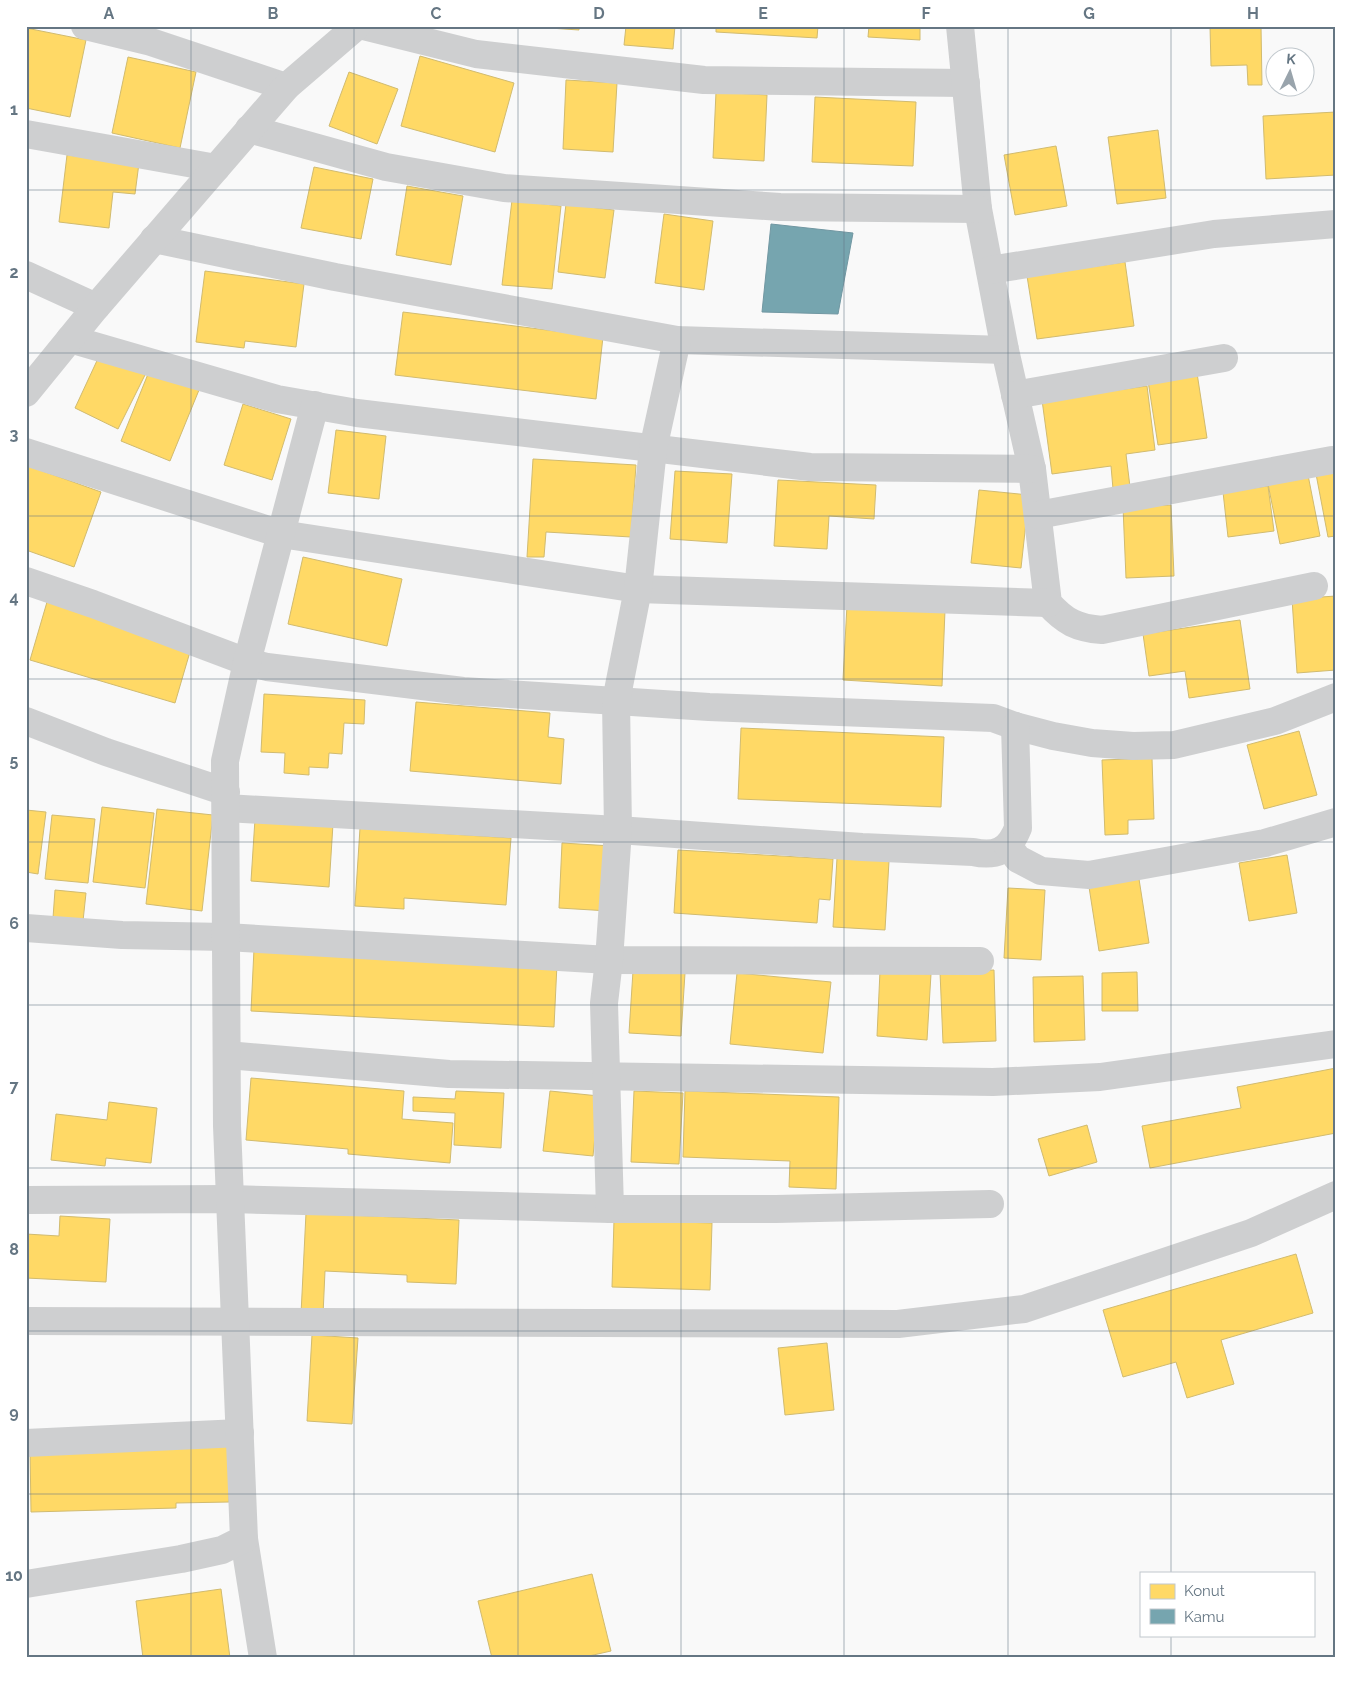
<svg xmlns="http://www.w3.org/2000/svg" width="1362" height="1684" viewBox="0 0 1362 1684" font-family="Raleway,sans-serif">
	<rect width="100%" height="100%" fill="#f9f9f9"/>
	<g fill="#ffd966" stroke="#d1bb6f">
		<polygon points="520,26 579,26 579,30"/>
		<polygon points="626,26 675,26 673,49 624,45"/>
		<polygon points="716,26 818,26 817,38 716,32"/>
		<polygon points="869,26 920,26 920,40 868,37"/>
		<polygon points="1210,26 1261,26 1262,85 1248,85 1247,65 1211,66"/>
		<polygon points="26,28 86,40 70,117 26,108"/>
		<polygon points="420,56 514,83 495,152 401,126"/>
		<polygon points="128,57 196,72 180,148 112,133"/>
		<polygon points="349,72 398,89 377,144 329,126"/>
		<polygon points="566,80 617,83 613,152 563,149"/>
		<polygon points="716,92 767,95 764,161 713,158"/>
		<polygon points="815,97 916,102 913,166 812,162"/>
		<polygon points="1336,112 1336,175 1266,179 1263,116"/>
		<polygon points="1158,130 1166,198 1117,204 1108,137"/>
		<polygon points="1056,146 1067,206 1015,215 1004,155"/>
		<polygon points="67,155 139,163 135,194 113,192 109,228 59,222"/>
		<polygon points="314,167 373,179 361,239 301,228"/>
		<polygon points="407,186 463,196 451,265 396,255"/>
		<polygon points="512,200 561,206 552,289 502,285"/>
		<polygon points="566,204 614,210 605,278 558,272"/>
		<polygon points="664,214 713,221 704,290 655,283"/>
		<polygon points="1125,262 1134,326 1037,339 1027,276"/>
		<polygon points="205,271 304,284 296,347 245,341 244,348 196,342"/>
		<polygon points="403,312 603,337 596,399 395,375"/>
		<polygon points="101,352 146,373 118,429 75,408"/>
		<polygon points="150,369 199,390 170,461 121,441"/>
		<polygon points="1197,373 1207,438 1158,445 1148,381"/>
		<polygon points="1147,386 1155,450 1126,454 1130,487 1113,489 1111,466 1052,474 1042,400"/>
		<polygon points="243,404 291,419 272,480 224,465"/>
		<polygon points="336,430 386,436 379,499 328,493"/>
		<polygon points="533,459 636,465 631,537 546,532 544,557 527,557"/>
		<polygon points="26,465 101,492 74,567 26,550"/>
		<polygon points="1336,470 1336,536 1328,537 1316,474"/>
		<polygon points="675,471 732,474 727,543 670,539"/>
		<polygon points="1308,475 1320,536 1280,544 1268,484"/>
		<polygon points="778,480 876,485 874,519 829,516 827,549 774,546"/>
		<polygon points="1268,486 1274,531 1228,537 1223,492"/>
		<polygon points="979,490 1029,495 1021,568 971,563"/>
		<polygon points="1171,505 1174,576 1126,578 1123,507"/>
		<polygon points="303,557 402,579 387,646 288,624"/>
		<polygon points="1336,596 1336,670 1297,673 1292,599"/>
		<polygon points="47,602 192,645 175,703 30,660"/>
		<polygon points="847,605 945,610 942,686 843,680"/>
		<polygon points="1240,620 1250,689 1189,698 1185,671 1149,676 1143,634"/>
		<polygon points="264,694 365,700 364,724 344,723 342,754 329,753 328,768 309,767 309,775 284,773 285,753 261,752"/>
		<polygon points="416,702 550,713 548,737 564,739 561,784 410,771"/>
		<polygon points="741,728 944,737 941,807 738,799"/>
		<polygon points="1299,731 1317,795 1264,809 1247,745"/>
		<polygon points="1152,758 1154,819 1128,820 1128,834 1105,835 1102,760"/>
		<polygon points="102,807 154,813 145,888 93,882"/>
		<polygon points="157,809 213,815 202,911 146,904"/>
		<polygon points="26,810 46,812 38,874 26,872"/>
		<polygon points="52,815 95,819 88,883 45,879"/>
		<polygon points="255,819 333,824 329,887 251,881"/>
		<polygon points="360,828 511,838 506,905 404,898 404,909 355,906"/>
		<polygon points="562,843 612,846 609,911 559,908"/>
		<polygon points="678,850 833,859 830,900 819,899 817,923 674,913"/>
		<polygon points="1287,855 1297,913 1249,921 1239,863"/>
		<polygon points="837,858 889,861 885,930 833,927"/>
		<polygon points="1139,879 1149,943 1099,951 1089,887"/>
		<polygon points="1008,888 1045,890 1041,960 1004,958"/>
		<polygon points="55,890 86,893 83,921 53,918"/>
		<polygon points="254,949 557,964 554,1027 251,1011"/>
		<polygon points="994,970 996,1041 943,1043 940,972"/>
		<polygon points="633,971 685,973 681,1036 629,1033"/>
		<polygon points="880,971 931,974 927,1040 877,1036"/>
		<polygon points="1137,972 1138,1011 1102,1011 1102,973"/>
		<polygon points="737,973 831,982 823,1053 730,1044"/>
		<polygon points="1083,976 1085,1040 1034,1042 1033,977"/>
		<polygon points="1336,1068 1336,1133 1150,1168 1142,1126 1241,1108 1237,1087"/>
		<polygon points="251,1078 404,1091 402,1119 453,1123 450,1163 348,1154 348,1149 246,1140"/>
		<polygon points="456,1091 504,1093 501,1148 454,1145 455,1113 413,1111 413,1097 455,1099"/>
		<polygon points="550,1091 599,1096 593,1156 543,1151"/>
		<polygon points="634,1091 683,1093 679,1164 631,1162"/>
		<polygon points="685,1091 839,1097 836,1189 789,1187 790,1161 683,1157"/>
		<polygon points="109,1102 157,1108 151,1163 106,1158 105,1166 51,1160 56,1114 107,1120"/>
		<polygon points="1087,1125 1097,1162 1049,1176 1038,1139"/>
		<polygon points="306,1213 459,1220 456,1284 407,1282 407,1275 325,1271 323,1315 301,1314"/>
		<polygon points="60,1216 110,1219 106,1282 26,1278 26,1234 59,1236"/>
		<polygon points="614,1220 712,1223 710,1290 612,1287"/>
		<polygon points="1296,1254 1313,1313 1221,1340 1234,1384 1187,1398 1176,1362 1123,1377 1103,1310"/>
		<polygon points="312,1335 358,1338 352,1424 307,1421"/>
		<polygon points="827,1343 834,1410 785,1415 778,1348"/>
		<polygon points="228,1444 229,1502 176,1503 176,1508 31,1512 30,1449"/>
		<polygon points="592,1574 611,1651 580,1658 492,1658 478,1601"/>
		<polygon points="221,1589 230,1658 143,1658 136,1601"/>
	</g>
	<polygon fill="#76a5af" stroke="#7197a2" points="771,224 853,233 838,314 762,312"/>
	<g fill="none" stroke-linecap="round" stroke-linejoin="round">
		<g stroke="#cecfd0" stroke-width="28">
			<polyline points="85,26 151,42 286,87"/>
			<polyline points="363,26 476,54 704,80 966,83"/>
			<path d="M960,26L978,209L1005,350L1032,469L1048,603C1065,622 1077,628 1102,630L1314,586"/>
			<polyline points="249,129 386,167 504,188 780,207 978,209"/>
			<polyline points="26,134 216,168"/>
			<polyline points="154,239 335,277 677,340 1005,350"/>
			<polyline points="990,270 1214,234 1336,224"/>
			<polyline points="26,275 96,307"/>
			<polyline points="70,339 277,399 357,413 810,467 1032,469"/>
			<polyline points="1015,395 1224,358"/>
			<polyline points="26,452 281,534 638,589 1048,603"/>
			<polyline points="1038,515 1332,460"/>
			<polyline points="26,581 93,604 247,662 267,667 463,691 709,707 993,718 1015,726 1053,736 1092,743 1133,746 1174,745 1275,721 1336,697"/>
			<polyline points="26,721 106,752 226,792"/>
			<path d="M226,808L618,830L862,847L973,852C996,857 1009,851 1018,828L1015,726"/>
			<polyline points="1008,846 1018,859 1041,871 1089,875 1265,843 1336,822"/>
			<polyline points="26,928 122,935 226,937 609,960 980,961"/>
			<polyline points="227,1055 449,1074 993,1082 1100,1077 1336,1044"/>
			<polyline points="26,1200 230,1199 610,1209 776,1209 990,1204"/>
			<polyline points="610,1209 604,1003 609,960 618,830 616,701 638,589 653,449 677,340"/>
			<polyline points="26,1321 898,1324 1024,1309 1251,1233 1336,1195"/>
			<polyline points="26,1443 240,1433"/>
			<polyline points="244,1539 263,1658"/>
			<polyline points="26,1584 181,1559 222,1550 244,1539 227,1126 225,761 247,662 315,405"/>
		</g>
		<polyline stroke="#cecfd0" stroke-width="28" points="26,393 96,307 286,87 357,26"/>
	</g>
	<path fill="none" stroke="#657683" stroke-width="1" stroke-opacity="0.55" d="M191,26V1658M354,26V1658M518,26V1658M681,26V1658M844,26V1658M1008,26V1658M1171,26V1573M26,190H1336M26,353H1336M26,516H1336M26,679H1336M26,842H1336M26,1005H1336M26,1168H1336M26,1331H1336M26,1494H1336M1171,1635V1658"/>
	<rect width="1362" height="1684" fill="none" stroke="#ffffff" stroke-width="55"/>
	<rect x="1140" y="1572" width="175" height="65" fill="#ffffff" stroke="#c1c8cd"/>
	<rect x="1150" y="1584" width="25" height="15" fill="#ffd966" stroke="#c1c8cd"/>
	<text x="1184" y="1596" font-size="15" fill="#657683">Konut</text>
	<rect x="1150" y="1609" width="25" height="15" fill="#76a5af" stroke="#c1c8cd"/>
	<text x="1184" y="1622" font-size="15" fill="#657683">Kamu</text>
	<g transform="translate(1290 72) rotate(5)"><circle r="24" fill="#ffffff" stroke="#c1c8cd"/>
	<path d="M0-4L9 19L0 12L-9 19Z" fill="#99a4ac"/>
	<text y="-8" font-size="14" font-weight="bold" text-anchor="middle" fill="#657683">K</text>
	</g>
	<rect x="28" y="28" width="1306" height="1628" fill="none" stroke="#657683" stroke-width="2"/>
	<g font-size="16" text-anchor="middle" font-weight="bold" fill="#657683">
		<text x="109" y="19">A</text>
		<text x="273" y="19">B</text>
		<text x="436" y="19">C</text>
		<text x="599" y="19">D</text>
		<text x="763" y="19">E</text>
		<text x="926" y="19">F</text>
		<text x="1089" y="19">G</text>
		<text x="1253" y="19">H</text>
		<text x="14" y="115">1</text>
		<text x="14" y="278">2</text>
		<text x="14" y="440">3</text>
		<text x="14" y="603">4</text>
		<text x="14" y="766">5</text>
		<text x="14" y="929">6</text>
		<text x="14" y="1092">7</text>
		<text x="14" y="1255">8</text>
		<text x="14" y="1418">9</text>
		<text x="14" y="1581">10</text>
	</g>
</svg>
